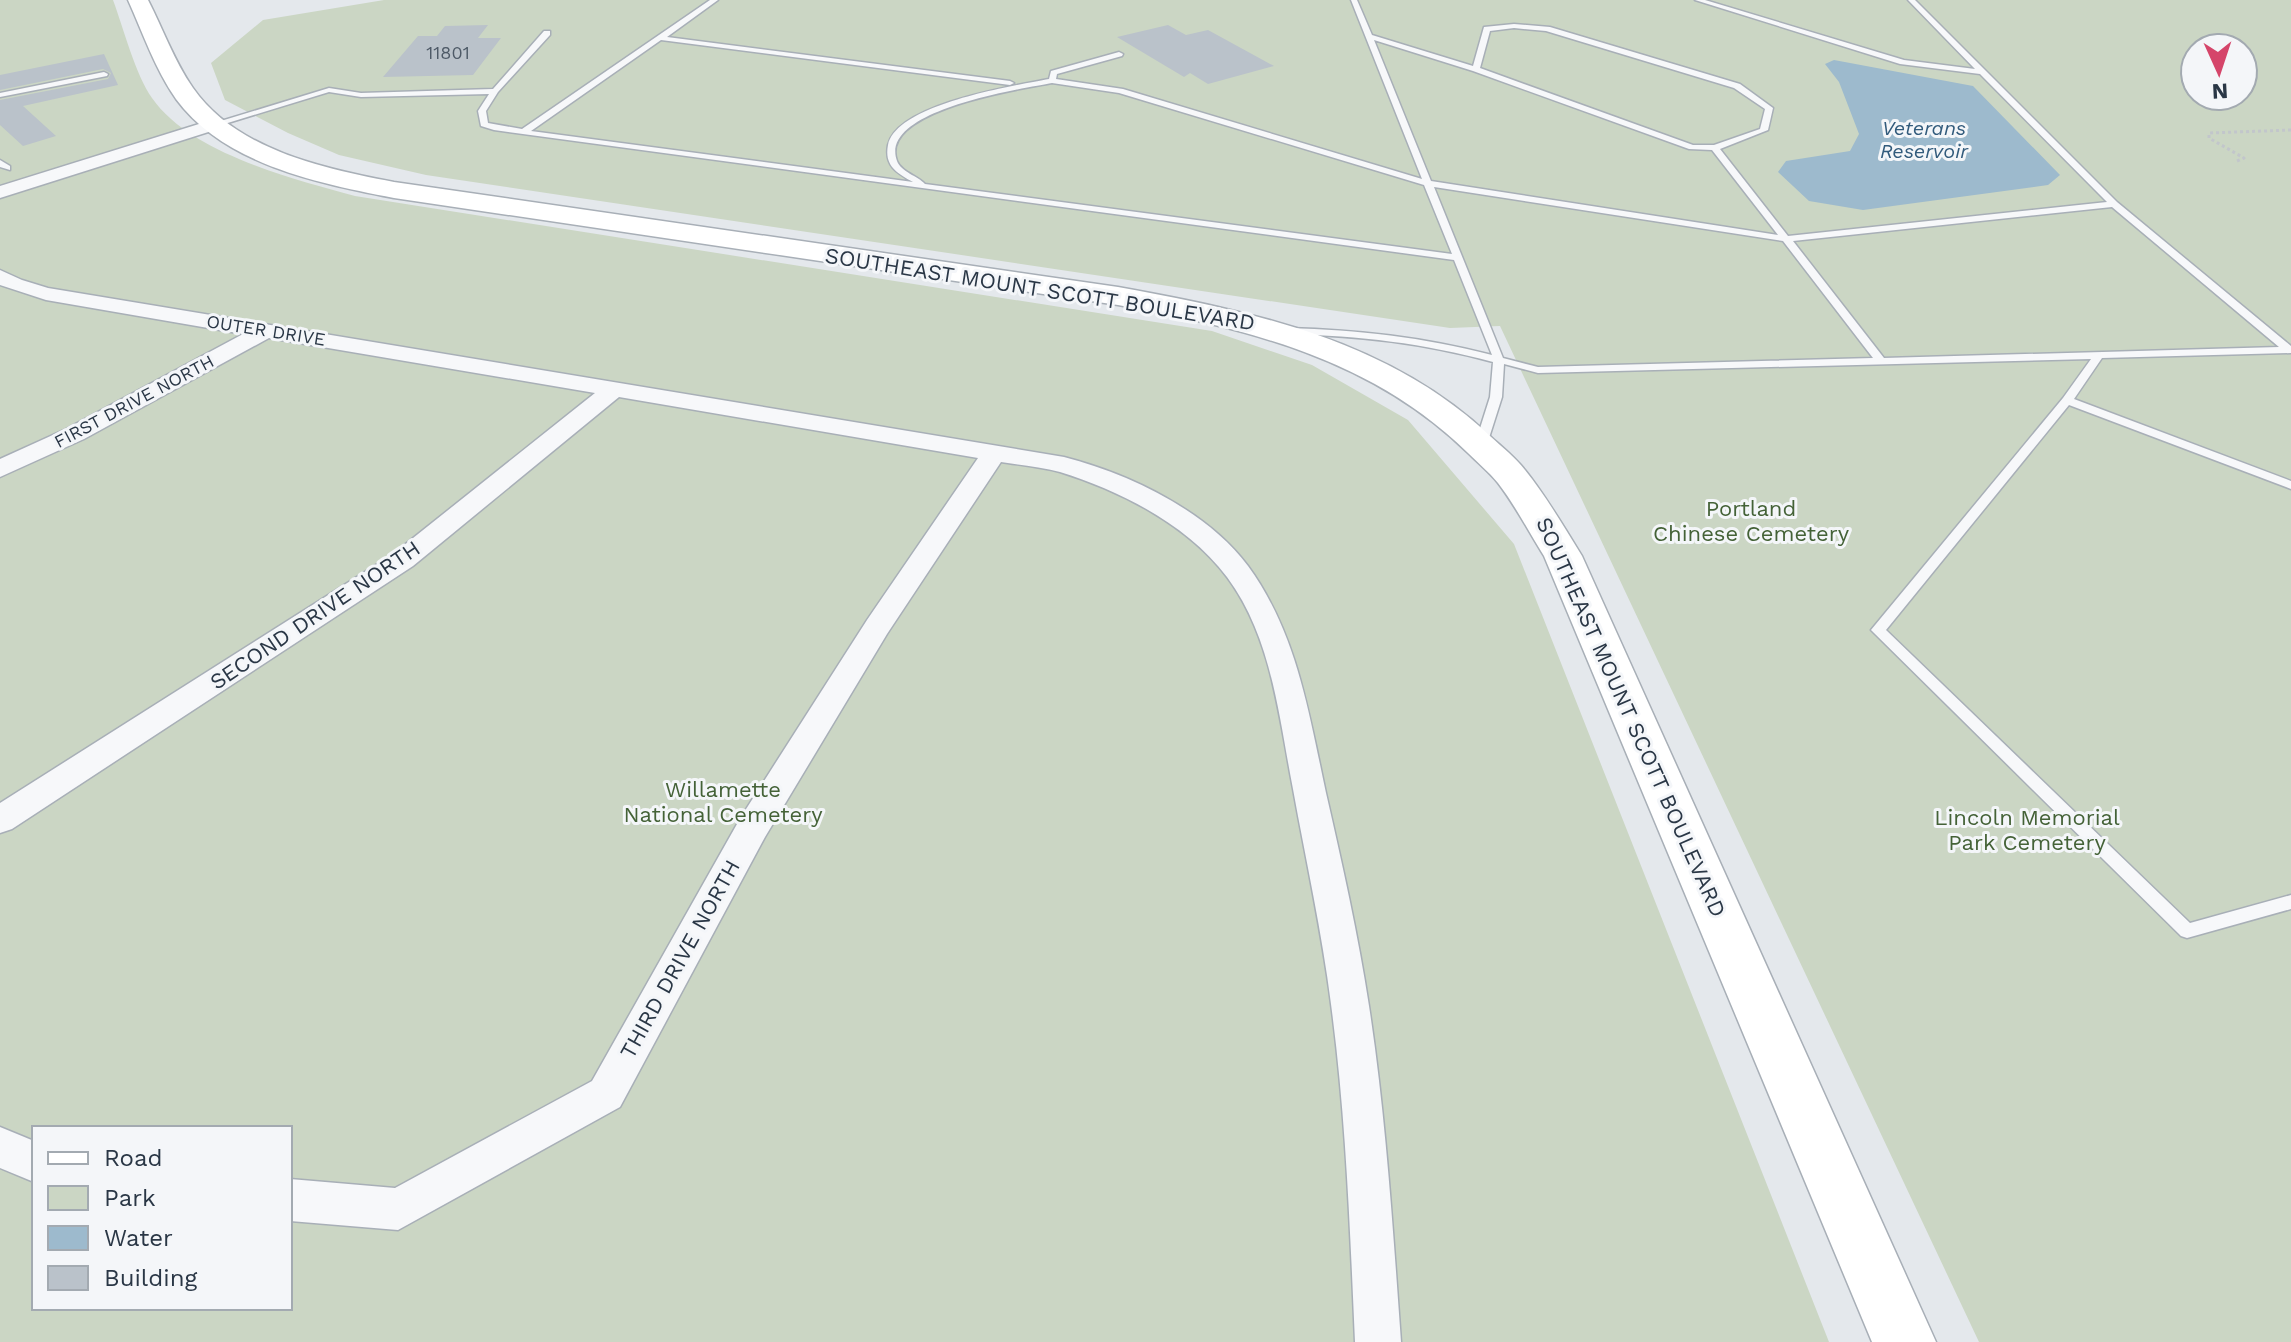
<svg xmlns="http://www.w3.org/2000/svg" width="2291" height="1342" viewBox="0 0 2291 1342" font-family="'Work Sans',sans-serif">
	<rect width="100%" height="100%" fill="#e4e8ec"/>
	<g fill="#cbd6c4" fill-rule="evenodd">
		<path d="M0,0H113C123,27 136,76 152,98C190,153 293,179 355,196L1212,331L1312,365L1408,420L1514,544L1829,1342H0ZM34,1128H290V1308H34Z"/>
		<path d="M384,0H2291V1342H1979L1500,326L1450,328L426,175L339,155L288,133L225,100L211,63L263,20ZM2195,48H2243V96H2195Z"/>
	</g>
	<polygon fill="#9dbacd" points="1834,60 1973,86 2060,175 2048,185 1863,210 1809,201 1778,172 1786,161 1850,151 1859,134 1839,82 1825,64"/>
	<g fill="#bac2ca">
		<polygon points="488,25 478,38 501,38 473,75 383,77 418,36 437,36 445,26"/>
		<polygon points="1168,25 1186,35 1208,30 1274,66 1208,84 1190,73 1184,77 1117,37"/>
		<polygon points="104,54 118,85 23,106 56,136 23,146 0,125 0,100 108,79 111,73 103,69 0,90 0,75"/>
	</g>
	<g fill="none" stroke-linecap="round" stroke-linejoin="round">
		<g stroke="#a8afb7" stroke-width="3">
			<g id="service">
				<path d="M710,0H718L667,37L1010,81L1014,83L1010,85L661,40L531,131L913,182C897,173 884,166 888,145C897,104 1013,86 1049,79L1051,71L1119,52L1123,54L1122,56L1057,74L1056,79L1123,89L1422,179L1351,0H1357L1372,35L1473,66L1484,27L1514,24L1550,27L1740,84L1773,108L1768,130L1720,149L1788,236L2107,202L1980,74L1900,64L1695,0H1705L1904,60L1975,69L1908,0H1915L2117,202L2291,346V353L2102,358L2074,399L2291,481V489L2069,405L1886,630L2190,923L2291,895V909L2187,938L2181,936L1871,630L2063,398L2091,359L1538,373L1504,364L1502,397L1488,441L1482,444L1476,441L1490,397L1493,362C1422,343 1361,336 1288,334L1283,331L1288,328C1359,330 1422,337 1492,355L1454,260L494,130L481,126L478,111L489,94L361,97L329,92L218,126L211,124L329,88L361,93L493,89L544,31H550V35L498,92L486,111L488,123L522,129ZM1514,28L1546,31L1734,88L1765,109L1760,129L1714,145H1693L1480,68L1490,31ZM1374,40L1473,71L1689,149L1712,150L1778,235L1431,181ZM1052,83L1119,93L1424,185L1452,254L925,184C918,176 901,172 897,161C878,110 1021,89 1052,83ZM1434,187L1783,241L1873,358L1538,367L1503,358ZM2112,207L2279,347L1884,358L1793,241Z"/>
				<polygon points="104,72 108,74 107,76 0,97 0,93"/>
				<polygon points="0,160 10,166 10,170 0,167"/>
			</g>
		</g>
		<g stroke="#a8afb7" stroke-width="3">
			<g id="minor">
				<polygon points="215,119 224,124 221,128 0,198 0,186"/>
				<path d="M0,270L22,280L48,288L1064,457C1130,474 1207,511 1248,566C1297,633 1309,714 1326,793C1342,863 1358,934 1369,1006C1386,1117 1393,1230 1401,1342H1355C1350,1229 1346,1116 1331,1004C1322,932 1306,861 1293,789C1279,718 1272,637 1227,577C1188,525 1121,491 1060,472C1041,467 1020,465 1001,462L887,634L765,837L620,1107L398,1230L290,1221V1179L395,1188L592,1081L741,817L867,620L978,458L619,397L413,566L12,829L0,833V803L393,554L595,393L269,338L84,439L0,477V459L66,429L243,334L46,300L0,285Z"/>
				<polygon points="0,1127 34,1141 34,1182 0,1168"/>
			</g>
		</g>
		<g stroke="#a8afb7" stroke-width="3">
			<path id="secondary" d="M128,0H148C163,29 174,61 193,88C236,150 325,169 394,182L1118,287C1251,311 1389,340 1490,436C1502,447 1515,457 1525,470C1546,496 1564,527 1582,556L1936,1342H1872L1544,556C1529,532 1515,505 1498,483C1489,472 1478,463 1468,453C1371,358 1248,329 1118,305L394,198C318,183 225,165 176,99C155,69 143,33 128,0Z"/>
		</g>
		<polyline stroke="#c2c6cb" stroke-width="3" stroke-dasharray="3 3" stroke-linecap="butt" points="2237,161 2244,158 2209,138 2209,133 2291,130"/>
		<use href="#service" fill="#f7f8fa" fill-rule="evenodd"/>
		<use href="#minor" fill="#f7f8fa" fill-rule="evenodd"/>
		<use href="#secondary" fill="#fff" fill-rule="evenodd"/>
	</g>
	<g text-anchor="middle" dominant-baseline="central" stroke-width="6" stroke-linejoin="round" paint-order="stroke">
		<g font-size="18" fill="#4e5a67">
			<text x="448" y="52">11801</text>
		</g>
		<g font-size="18" fill="#2a3746" stroke="#f4f6f9">
			<text transform="translate(266 330) rotate(9)">OUTER DRIVE</text>
			<text transform="translate(134 401) rotate(-28)">FIRST DRIVE NORTH</text>
		</g>
		<g font-size="20" font-style="italic" fill="#325b7c" stroke="#f4f6f9">
			<text x="1924" y="128">Veterans<tspan x="1924" dy="23">Reservoir</tspan></text>
		</g>
		<g font-size="22" fill="#2a3746" stroke="#f4f6f9">
			<text transform="translate(1040 289) rotate(9)">SOUTHEAST MOUNT SCOTT BOULEVARD</text>
			<text transform="translate(315 615) rotate(-34)">SECOND DRIVE NORTH</text>
			<text transform="translate(1631 717) rotate(66)">SOUTHEAST MOUNT SCOTT BOULEVARD</text>
			<text transform="translate(680 959) rotate(-61)">THIRD DRIVE NORTH</text>
		</g>
		<g font-size="22" fill="#446237" stroke="#f4f6f9">
			<text x="1751" y="508">Portland<tspan x="1751" dy="25">Chinese Cemetery</tspan></text>
			<text x="723" y="789">Willamette<tspan x="723" dy="25">National Cemetery</tspan></text>
			<text x="2027" y="817">Lincoln Memorial<tspan x="2027" dy="25">Park Cemetery</tspan></text>
		</g>
	</g>
	<rect x="32" y="1126" width="260" height="184" fill="#f4f6f9" stroke="#a3aab1" stroke-width="2"/>
	<rect x="48" y="1152" width="40" height="12" fill="#ffffff" stroke="#a3aab1" stroke-width="2"/>
	<text x="104" y="1166" font-size="24" fill="#2a3746">Road</text>
	<rect x="48" y="1186" width="40" height="24" fill="#cbd6c4" stroke="#a3aab1" stroke-width="2"/>
	<text x="104" y="1206" font-size="24" fill="#2a3746">Park</text>
	<rect x="48" y="1226" width="40" height="24" fill="#9dbacd" stroke="#a3aab1" stroke-width="2"/>
	<text x="104" y="1246" font-size="24" fill="#2a3746">Water</text>
	<rect x="48" y="1266" width="40" height="24" fill="#bac2ca" stroke="#a3aab1" stroke-width="2"/>
	<text x="104" y="1286" font-size="24" fill="#2a3746">Building</text>
	<g transform="translate(2219 72) rotate(177)"><circle r="38" fill="#f4f6f9" stroke="#a3aab1" stroke-width="2"/>
	<path d="M0-6L14 30L0 20L-14 30Z" fill="#d5456a"/>
	<text y="-12" font-size="22" font-weight="bold" text-anchor="middle" fill="#2a3746">N</text>
	</g>
</svg>
